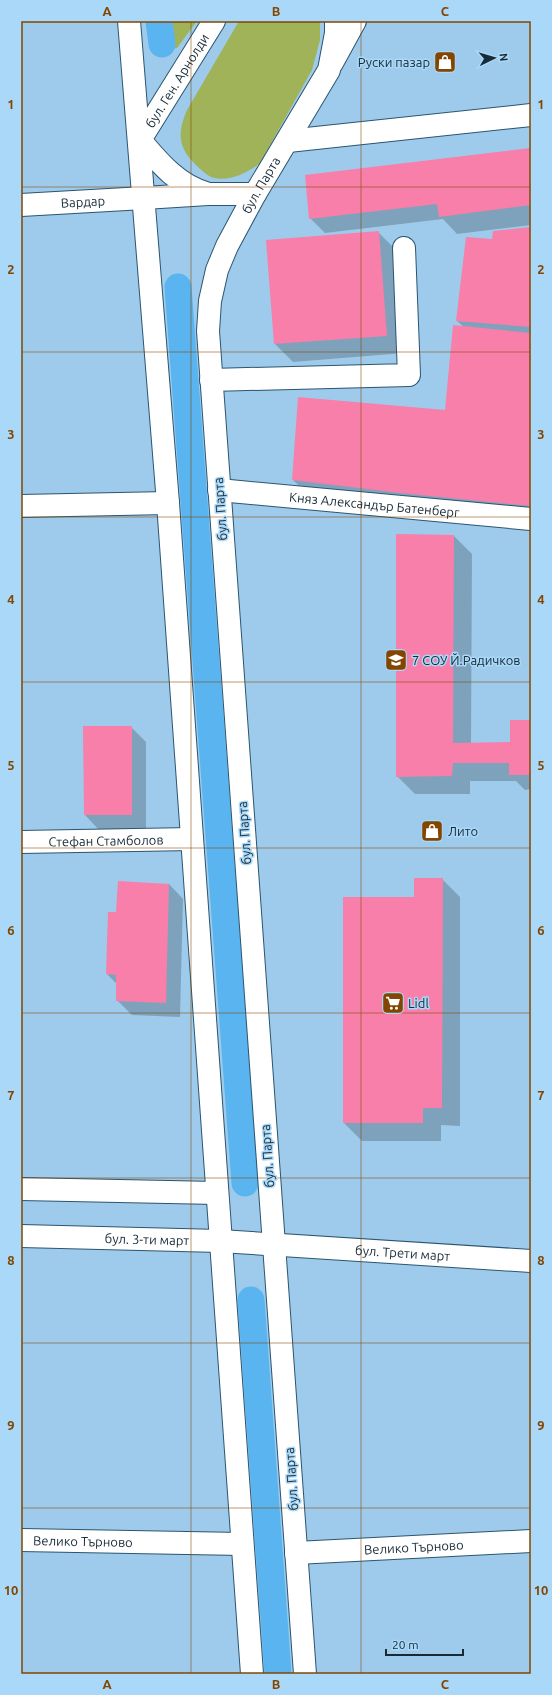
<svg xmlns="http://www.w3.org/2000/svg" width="552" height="1695" viewBox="0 0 552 1695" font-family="Ubuntu,sans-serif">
	<rect width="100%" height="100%" fill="#9ecbeb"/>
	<g fill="#a0b358">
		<polygon points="166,21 197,21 177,48 168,49"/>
		<path d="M239,21H320V40L312,70L260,163C248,173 227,183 211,177C205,174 199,168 194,163C177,146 178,131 187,110Z"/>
	</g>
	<g fill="#0003">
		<polygon points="531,149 531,225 457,234 443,219 325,233 310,218"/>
		<polygon points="531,228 531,522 311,498 293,480 446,411 464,327 457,321 493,240"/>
		<polygon points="378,232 396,250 404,353 293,362 275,344"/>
		<polygon points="454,536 472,554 471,743 511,743 531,721 531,789 525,790 516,781 470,781 470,794 415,794 397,776"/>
		<polygon points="131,727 146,742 146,829 99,830 85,815"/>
		<polygon points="442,879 460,897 460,1126 441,1125 441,1141 362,1141 344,1123 415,898"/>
		<polygon points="169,884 183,899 180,1017 132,1015 117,1000 117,984 107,974 117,913"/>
	</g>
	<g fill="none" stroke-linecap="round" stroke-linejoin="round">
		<g stroke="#59b4ef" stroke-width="27">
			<polyline points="159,21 162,44"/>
			<polyline points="178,287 245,1183"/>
			<polyline points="251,1300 278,1674"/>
		</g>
	</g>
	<g fill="#f77fa9">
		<polygon points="531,148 531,205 439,217 437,204 309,219 305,175"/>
		<polygon points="531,227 531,327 456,321 466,237 492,239 493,231"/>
		<polygon points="379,231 387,336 274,344 266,240"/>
		<polygon points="453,325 531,333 531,506 400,493 292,480 298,397 445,410"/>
		<polygon points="396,534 454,535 453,743 510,742 510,720 531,720 531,775 509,775 509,763 453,763 452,776 396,777"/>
		<polygon points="83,726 132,726 132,815 84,815"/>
		<polygon points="414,878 443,878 442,1108 423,1108 423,1123 343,1123 343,897 414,897"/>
		<polygon points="118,881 169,884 166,1003 116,1001 116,975 106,974 108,912 116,912"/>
	</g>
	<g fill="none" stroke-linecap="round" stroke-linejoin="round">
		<g stroke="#2b5570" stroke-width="24">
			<g id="minor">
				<polyline points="332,63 355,21"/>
				<path id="s1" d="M140,140L214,21"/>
				<polyline points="288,141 531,115"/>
				<path id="s2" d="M21,205L144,198"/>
				<polyline points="211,380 409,375 404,248"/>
				<path id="s3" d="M219,490L531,519"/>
				<polyline points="21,506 168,503"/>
				<path id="s4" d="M21,842L192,839"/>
				<polyline points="21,1189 217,1193"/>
				<path id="s5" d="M21,1236L220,1241"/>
				<path id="s6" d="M21,1540L242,1544"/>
				<path id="s7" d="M296,1553L531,1541"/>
			</g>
		</g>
		<g stroke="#2b5570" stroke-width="24">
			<g id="major">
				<polyline points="129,21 168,503 252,1674"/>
				<path d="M140,140C158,161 177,185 206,193"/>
				<polyline points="144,198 208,194 255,194"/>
				<path id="s8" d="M220,1241L531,1261"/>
				<path id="s9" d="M305,1674L208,331L210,301L217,270L227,246L255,194L329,70L336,33V21"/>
			</g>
		</g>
		<use href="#minor" stroke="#fff" stroke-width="22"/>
		<use href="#major" stroke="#fff" stroke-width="22"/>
	</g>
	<path fill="none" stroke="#834601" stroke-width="1" stroke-opacity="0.55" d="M191,21V1674M361,21V1674M21,187H531M21,352H531M21,517H531M21,682H531M21,848H531M21,1013H531M21,1178H531M21,1343H531M21,1508H531"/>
	<defs>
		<g id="shop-square" transform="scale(1.15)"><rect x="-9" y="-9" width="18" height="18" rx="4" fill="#834601" stroke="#aad8f8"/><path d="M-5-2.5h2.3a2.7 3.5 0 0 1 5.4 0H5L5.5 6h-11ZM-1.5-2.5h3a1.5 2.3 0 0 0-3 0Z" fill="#fff"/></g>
		<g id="school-square" transform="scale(1.15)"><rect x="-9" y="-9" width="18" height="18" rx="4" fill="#834601" stroke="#aad8f8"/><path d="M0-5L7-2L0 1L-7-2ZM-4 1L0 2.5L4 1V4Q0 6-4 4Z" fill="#fff"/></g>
		<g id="supermarket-square" transform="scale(1.15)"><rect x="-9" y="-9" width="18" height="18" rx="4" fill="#834601" stroke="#aad8f8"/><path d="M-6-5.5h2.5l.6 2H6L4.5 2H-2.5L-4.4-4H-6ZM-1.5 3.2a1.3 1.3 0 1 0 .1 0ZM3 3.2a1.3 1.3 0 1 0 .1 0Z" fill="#fff"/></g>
	</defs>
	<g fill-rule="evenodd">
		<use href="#shop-square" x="445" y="62"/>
		<use href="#school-square" x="396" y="660"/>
		<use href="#shop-square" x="432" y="831"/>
		<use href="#supermarket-square" x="393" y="1003"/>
	</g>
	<g text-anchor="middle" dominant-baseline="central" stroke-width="3" stroke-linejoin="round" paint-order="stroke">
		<g font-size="13" fill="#182a36" stroke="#aad8f8" text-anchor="start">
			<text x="430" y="62" text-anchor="end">Руски пазар</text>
			<text x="412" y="660">7 СОУ Й.Радичков</text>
			<text x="448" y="831">Лито</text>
			<text x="408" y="1003">Lidl</text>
		</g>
		<g font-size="13" fill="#182a36" stroke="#aad8f8">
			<text stroke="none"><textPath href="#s1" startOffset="70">бул. Ген. Арнолди</textPath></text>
			<text stroke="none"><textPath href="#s9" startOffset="1504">бул. Парта</textPath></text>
			<text stroke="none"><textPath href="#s2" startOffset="62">Вардар</textPath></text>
			<text stroke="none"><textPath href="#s3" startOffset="156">Княз Александър Батенберг</textPath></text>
			<text transform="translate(220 509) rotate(-94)">бул. Парта</text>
			<text transform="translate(244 833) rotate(-94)">бул. Парта</text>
			<text stroke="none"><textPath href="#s4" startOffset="85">Стефан Стамболов</textPath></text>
			<text transform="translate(267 1156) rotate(-94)">бул. Парта</text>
			<text stroke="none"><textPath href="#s5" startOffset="126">бул. 3-ти март</textPath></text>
			<text stroke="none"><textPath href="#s8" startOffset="183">бул. Трети март</textPath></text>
			<text transform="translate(291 1479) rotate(-94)">бул. Парта</text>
			<text stroke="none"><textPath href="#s6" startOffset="62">Велико Търново</textPath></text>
			<text stroke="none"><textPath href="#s7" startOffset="118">Велико Търново</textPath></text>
		</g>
	</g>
	<rect width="552" height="1695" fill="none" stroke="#aad8f8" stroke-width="44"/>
	<g transform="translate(494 58) rotate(85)" stroke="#aad8f8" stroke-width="3" paint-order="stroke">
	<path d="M0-3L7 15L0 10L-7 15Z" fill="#182a36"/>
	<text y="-6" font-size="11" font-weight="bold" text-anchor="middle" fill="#182a36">N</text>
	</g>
	<path d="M386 1649v6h77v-6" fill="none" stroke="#182a36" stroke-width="2"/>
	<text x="392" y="1649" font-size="12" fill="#182a36" stroke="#aad8f8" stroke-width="3" paint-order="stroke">20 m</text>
	<rect x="22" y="22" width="508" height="1651" fill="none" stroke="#834601" stroke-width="1.5"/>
	<g font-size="13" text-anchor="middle" font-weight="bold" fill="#834601">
		<text x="107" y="16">A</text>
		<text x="276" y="16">B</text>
		<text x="445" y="16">C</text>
		<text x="11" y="109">1</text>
		<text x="541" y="109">1</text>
		<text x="11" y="274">2</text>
		<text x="541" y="274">2</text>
		<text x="11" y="439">3</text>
		<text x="541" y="439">3</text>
		<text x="11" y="604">4</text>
		<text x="541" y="604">4</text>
		<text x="11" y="770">5</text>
		<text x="541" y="770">5</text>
		<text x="11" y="935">6</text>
		<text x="541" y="935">6</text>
		<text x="11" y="1100">7</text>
		<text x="541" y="1100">7</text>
		<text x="11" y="1265">8</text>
		<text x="541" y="1265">8</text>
		<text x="11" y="1430">9</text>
		<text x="541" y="1430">9</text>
		<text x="11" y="1595">10</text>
		<text x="541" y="1595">10</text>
		<text x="107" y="1689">A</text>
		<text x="276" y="1689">B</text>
		<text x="445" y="1689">C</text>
	</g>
</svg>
